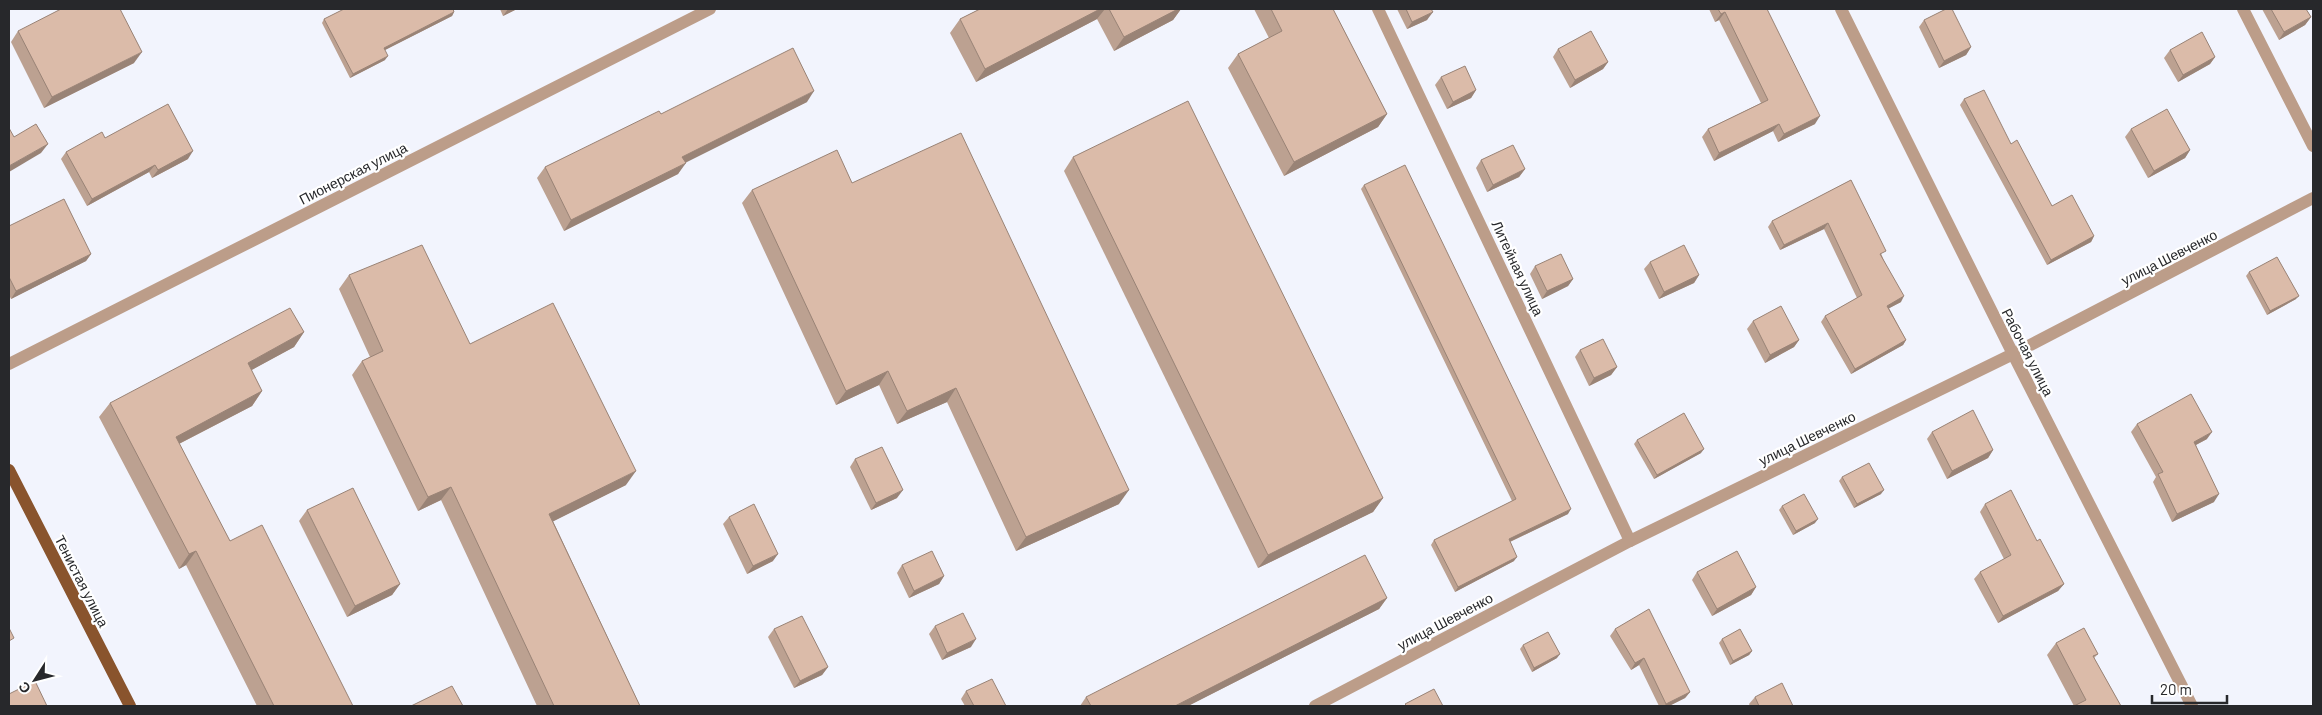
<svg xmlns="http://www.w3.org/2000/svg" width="2322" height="715" viewBox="0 0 2322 715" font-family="Barlow,sans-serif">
	<rect width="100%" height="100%" fill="#f2f4fd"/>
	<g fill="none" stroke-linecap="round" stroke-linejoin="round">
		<g stroke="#bc9d89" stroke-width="12">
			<polyline points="1378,9 1630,541"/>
			<polyline points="1841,9 2013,354 2192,706"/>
			<polyline points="2243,9 2313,146"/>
			<polyline points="9,364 710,9"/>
			<polyline points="1315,706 1630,541 2013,354 2313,198"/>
		</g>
		<polyline stroke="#89542d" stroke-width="12" points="9,470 130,706"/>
	</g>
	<g fill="#bca191">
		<polygon points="500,9 517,9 503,16"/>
		<polygon points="980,9 1181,9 1173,20 1114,51 1097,19 976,82 950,33 960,19"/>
		<polygon points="1254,9 1333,9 1387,114 1378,127 1284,176 1228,68 1238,54 1269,38"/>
		<polygon points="1397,9 1431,9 1427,20 1407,29"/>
		<polygon points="1709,9 1767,9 1815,124 1778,142 1773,131 1714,161 1702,137 1708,129 1761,103 1719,20 1715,22"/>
		<polygon points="2262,9 2306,9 2311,17 2305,25 2279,40"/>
		<polygon points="454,12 452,16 385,50 385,60 350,78 322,23 324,19"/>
		<polygon points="1924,20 1971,47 1966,55 1939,68 1919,27"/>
		<polygon points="18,31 134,63 44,108 11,42"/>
		<polygon points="1558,49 1608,62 1603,69 1570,88 1553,57"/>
		<polygon points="2170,50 2215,57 2210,64 2178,82 2164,58"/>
		<polygon points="1441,77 1476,90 1471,98 1447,109 1435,85"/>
		<polygon points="1964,99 2011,144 2052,206 2094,236 2091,242 2047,265 1960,105"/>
		<polygon points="807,102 685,162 678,174 564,231 537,178 545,167 661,114"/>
		<polygon points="2131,129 2190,150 2185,158 2148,178 2125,137"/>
		<polygon points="105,138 188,159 152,178 149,172 87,206 61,159 66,152"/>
		<polygon points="1073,157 1383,498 1373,512 1258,568 1064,171"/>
		<polygon points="1481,160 1525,169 1519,177 1487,192 1476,168"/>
		<polygon points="1851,180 1901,302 1889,308 1906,340 1903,345 1851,374 1821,322 1825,316 1857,298 1824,229 1780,250 1768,227 1772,221"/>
		<polygon points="852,183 1119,504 1016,551 947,402 897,424 879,385 836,405 742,203 752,190"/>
		<polygon points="1364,185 1568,514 1510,542 1514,561 1455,592 1431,545 1434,540 1512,501 1361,189"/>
		<polygon points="9,226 91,254 86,261 11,299 9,295"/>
		<polygon points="1650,262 1699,275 1694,283 1659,299 1644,269"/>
		<polygon points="1535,266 1573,279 1568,286 1542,299 1530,274"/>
		<polygon points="2249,272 2296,299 2267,315 2246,276"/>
		<polygon points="349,275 470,344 626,485 553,521 640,706 537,706 441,500 418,511 352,375 362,361 370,357 339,289"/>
		<polygon points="1753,321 1799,340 1794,347 1765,363 1747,329"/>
		<polygon points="304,332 294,347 251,370 262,391 252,406 179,444 230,541 353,706 257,706 186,565 179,569 99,417 110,403"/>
		<polygon points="1580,350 1617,367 1611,375 1589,386 1575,357"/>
		<polygon points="2137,424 2207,439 2196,445 2214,502 2172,522 2153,482 2156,477 2131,432"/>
		<polygon points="1932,432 1993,450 1988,458 1947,479 1927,439"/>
		<polygon points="1637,440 1701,453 1654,479 1634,444"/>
		<polygon points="855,459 897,498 871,510 850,467"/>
		<polygon points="1842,477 1881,494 1854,508 1839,481"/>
		<polygon points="1985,504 2037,541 2064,584 2058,591 1998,623 1974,579 1980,572 2004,559 1980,512"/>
		<polygon points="1782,506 1815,523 1793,535 1779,510"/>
		<polygon points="307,510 400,584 392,595 347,617 299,521"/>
		<polygon points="729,517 773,561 747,574 723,524"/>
		<polygon points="902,565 944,576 939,584 909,598 897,573"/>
		<polygon points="1697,572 1756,587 1751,595 1712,616 1692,580"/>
		<polygon points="1387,598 1379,609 1188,706 1080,706 1086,697"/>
		<polygon points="935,626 971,647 942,660 929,634"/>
		<polygon points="774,629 828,667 822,675 794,688 768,637"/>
		<polygon points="1615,629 1690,692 1685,698 1669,706 1659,706 1639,665 1631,670 1610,636"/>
		<polygon points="1722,639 1752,651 1749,655 1730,665 1719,643"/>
		<polygon points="2056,643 2098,654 2094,658 2121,706 2074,706 2047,655"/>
		<polygon points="1523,645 1557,658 1532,672 1520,649"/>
		<polygon points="966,691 1006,706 965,706 961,699"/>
		<polygon points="1755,697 1793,706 1750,706 1749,704"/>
	</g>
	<g fill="#998376">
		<polygon points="508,9 517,9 503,16"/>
		<polygon points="1100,9 1105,9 1097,19 976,82 985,69"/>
		<polygon points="1178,9 1181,9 1173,20 1114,51 1124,37"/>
		<polygon points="454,12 452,16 381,52 384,48"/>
		<polygon points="1433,12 1427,20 1407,29 1412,22"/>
		<polygon points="1725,12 1719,20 1715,22 1721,14"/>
		<polygon points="2311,17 2305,25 2279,40 2284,32"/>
		<polygon points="1971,47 1966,55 1939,68 1944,61"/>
		<polygon points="142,52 134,63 44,108 52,97"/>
		<polygon points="388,56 385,60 350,78 353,74"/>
		<polygon points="2215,57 2210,64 2178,82 2183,75"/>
		<polygon points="1608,62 1603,69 1570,88 1575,80"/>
		<polygon points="1476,90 1471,98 1447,109 1453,102"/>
		<polygon points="814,91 807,102 675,168 682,157"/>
		<polygon points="1387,114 1378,127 1284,176 1294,162"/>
		<polygon points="1820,116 1815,124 1778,142 1784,134"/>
		<polygon points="1779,124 1773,131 1714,161 1719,153"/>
		<polygon points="48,144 41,153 9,172 9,166"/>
		<polygon points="2190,150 2185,158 2148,178 2154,171"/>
		<polygon points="193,151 188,159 152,178 158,170"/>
		<polygon points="686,163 678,174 564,231 571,220"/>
		<polygon points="155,165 149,172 87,206 92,199"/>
		<polygon points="1525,169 1519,177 1487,192 1493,185"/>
		<polygon points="1828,223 1824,229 1780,250 1784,245"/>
		<polygon points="2094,236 2091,242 2047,265 2051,260"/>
		<polygon points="91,254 86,261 11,299 16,291"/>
		<polygon points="1699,275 1694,283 1659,299 1664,292"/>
		<polygon points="1573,279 1568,286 1542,299 1547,291"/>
		<polygon points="1904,296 1901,302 1884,311 1887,306"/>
		<polygon points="2299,296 2296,299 2267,315 2270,311"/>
		<polygon points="304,332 294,347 237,378 248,363"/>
		<polygon points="1799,340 1794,347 1765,363 1770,355"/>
		<polygon points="1906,340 1903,345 1851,374 1855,369"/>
		<polygon points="1617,367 1611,375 1589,386 1594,378"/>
		<polygon points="888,371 879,385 836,405 846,391"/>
		<polygon points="956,388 947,402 897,424 907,411"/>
		<polygon points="262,391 252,406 165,451 176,437"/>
		<polygon points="2212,432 2207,439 2188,449 2194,442"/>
		<polygon points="1704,449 1701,453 1654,479 1657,475"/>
		<polygon points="1993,450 1988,458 1947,479 1952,471"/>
		<polygon points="636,471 626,485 540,528 549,514"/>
		<polygon points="451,487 441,500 418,511 428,497"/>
		<polygon points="903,490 897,498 871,510 876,503"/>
		<polygon points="1129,490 1119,504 1016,551 1026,537"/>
		<polygon points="1884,490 1881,494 1854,508 1857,504"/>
		<polygon points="2219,494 2214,502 2172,522 2177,514"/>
		<polygon points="1383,498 1373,512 1258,568 1268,555"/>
		<polygon points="1571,509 1568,514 1505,544 1509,539"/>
		<polygon points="1818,519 1815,523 1793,535 1796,531"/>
		<polygon points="196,551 186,565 179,569 189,554"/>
		<polygon points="778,554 773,561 747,574 753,566"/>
		<polygon points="1517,557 1514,561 1455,592 1458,587"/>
		<polygon points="944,576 939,584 909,598 914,591"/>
		<polygon points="400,584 392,595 347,617 355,606"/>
		<polygon points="2064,584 2058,591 1998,623 2003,616"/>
		<polygon points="1756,587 1751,595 1712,616 1717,609"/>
		<polygon points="1387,598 1379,609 1188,706 1175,706"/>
		<polygon points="976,639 971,647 942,660 947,653"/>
		<polygon points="1752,651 1749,655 1730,665 1733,661"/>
		<polygon points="1560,654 1557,658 1532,672 1534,668"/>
		<polygon points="1644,658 1639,665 1631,670 1635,663"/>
		<polygon points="828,667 822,675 794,688 800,681"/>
		<polygon points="1690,692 1685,698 1669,706 1664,706 1666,704"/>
	</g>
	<g fill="#dbbba9" stroke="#998376">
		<polygon points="61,9 120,9 142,52 52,97 18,31"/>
		<polygon points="344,9 453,9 454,12 384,48 388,56 353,74 324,19"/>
		<polygon points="980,9 1100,9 985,69 960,19"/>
		<polygon points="1109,9 1178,9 1124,37"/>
		<polygon points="1271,9 1333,9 1387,114 1294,162 1238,54 1282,31"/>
		<polygon points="1406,9 1431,9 1433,12 1412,22"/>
		<polygon points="1718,9 1767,9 1820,116 1784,134 1779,124 1719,153 1708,129 1768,100 1725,12 1721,14"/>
		<polygon points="1946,9 1952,9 1971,47 1944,61 1924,20"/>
		<polygon points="2271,9 2306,9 2311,17 2284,32"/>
		<polygon points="1591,31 1608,62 1575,80 1558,49"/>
		<polygon points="2202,32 2215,57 2183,75 2170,50"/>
		<polygon points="793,48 814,91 682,157 686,163 571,220 545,167 659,111 661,114"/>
		<polygon points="1465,66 1476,90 1453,102 1441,77"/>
		<polygon points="1984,90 2011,144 2017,140 2052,206 2072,195 2094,236 2051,260 1964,99"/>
		<polygon points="1188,101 1383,498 1268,555 1073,157"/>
		<polygon points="168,104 193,151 158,170 155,165 92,199 66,152 102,132 105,138"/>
		<polygon points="2167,109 2190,150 2154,171 2131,129"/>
		<polygon points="36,124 48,144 9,166 9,128 14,137"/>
		<polygon points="961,133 1129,490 1026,537 956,388 907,411 888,371 846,391 752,190 837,150 852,183"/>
		<polygon points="1513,145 1525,169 1493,185 1481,160"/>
		<polygon points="1405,165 1571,509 1509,539 1517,557 1458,587 1434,540 1516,499 1364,185"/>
		<polygon points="1851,180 1886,251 1880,254 1904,296 1887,306 1906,340 1855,369 1825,316 1862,295 1828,223 1784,245 1772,221"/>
		<polygon points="64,199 91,254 16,291 9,277 9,226"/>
		<polygon points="422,245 470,344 553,303 636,471 549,514 640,706 554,706 451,487 428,497 362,361 383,351 349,275"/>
		<polygon points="1684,245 1699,275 1664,292 1650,262"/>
		<polygon points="1561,254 1573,279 1547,291 1535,266"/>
		<polygon points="2277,257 2299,296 2270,311 2249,272"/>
		<polygon points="1781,306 1799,340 1770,355 1753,321"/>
		<polygon points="290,308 304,332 248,363 262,391 176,437 230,541 262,525 353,706 274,706 196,551 189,554 110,403"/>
		<polygon points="1603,339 1617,367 1594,378 1580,350"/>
		<polygon points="2191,394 2212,432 2194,442 2219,494 2177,514 2158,474 2163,472 2137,424"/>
		<polygon points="1973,410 1993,450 1952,471 1932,432"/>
		<polygon points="1684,413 1704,449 1657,475 1637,440"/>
		<polygon points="882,447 903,490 876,503 855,459"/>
		<polygon points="1869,463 1884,490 1857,504 1842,477"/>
		<polygon points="353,488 400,584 355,606 307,510"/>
		<polygon points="2011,490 2037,541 2040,539 2064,584 2003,616 1980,572 2011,555 1985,504"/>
		<polygon points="1804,494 1818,519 1796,531 1782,506"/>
		<polygon points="754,504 778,554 753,566 729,517"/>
		<polygon points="932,551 944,576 914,591 902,565"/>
		<polygon points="1737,551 1756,587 1717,609 1697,572"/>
		<polygon points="1365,555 1387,598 1175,706 1091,706 1086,697"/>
		<polygon points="1649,609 1690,692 1666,704 1644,658 1635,663 1615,629"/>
		<polygon points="963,613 976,639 947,653 935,626"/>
		<polygon points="802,616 828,667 800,681 774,629"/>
		<polygon points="9,628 14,638 9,641"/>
		<polygon points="2084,628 2098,654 2093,656 2121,706 2074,706 2086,700 2056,643"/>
		<polygon points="1740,629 1752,651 1733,661 1722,639"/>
		<polygon points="1548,632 1560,654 1534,668 1523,645"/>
		<polygon points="992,679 1006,706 974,706 966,691"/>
		<polygon points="35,681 47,706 9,706 9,694"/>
		<polygon points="1782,683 1793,706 1759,706 1755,697"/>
		<polygon points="452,686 463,706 411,706"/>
		<polygon points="1434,689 1443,706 1407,706 1405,704"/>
	</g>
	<g text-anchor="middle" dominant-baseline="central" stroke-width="4.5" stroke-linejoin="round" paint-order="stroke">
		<g font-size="14" fill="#27282b" stroke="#fff">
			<text transform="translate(353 173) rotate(-27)">Пионерская улица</text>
			<text transform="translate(2169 257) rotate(-27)">улица Шевченко</text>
			<text transform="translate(1518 268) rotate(65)">Литейная улица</text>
			<text transform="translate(2028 352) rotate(63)">Рабочая улица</text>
			<text transform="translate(1807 438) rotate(-26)">улица Шевченко</text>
			<text transform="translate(82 581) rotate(63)">Тенистая улица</text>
			<text transform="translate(1445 621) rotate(-28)">улица Шевченко</text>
		</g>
	</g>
	<rect width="2322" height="715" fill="none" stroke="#27282b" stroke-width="20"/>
	<g transform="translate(35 680) rotate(234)" stroke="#ffffff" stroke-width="4" paint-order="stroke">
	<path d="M0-4L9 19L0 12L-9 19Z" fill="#27282b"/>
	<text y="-8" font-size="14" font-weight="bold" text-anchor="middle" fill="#27282b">С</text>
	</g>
	<path d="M2152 695v8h75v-8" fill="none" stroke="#27282b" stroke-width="2.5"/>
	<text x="2160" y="695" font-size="15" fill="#27282b" stroke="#ffffff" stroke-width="4" paint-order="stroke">20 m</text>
</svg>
